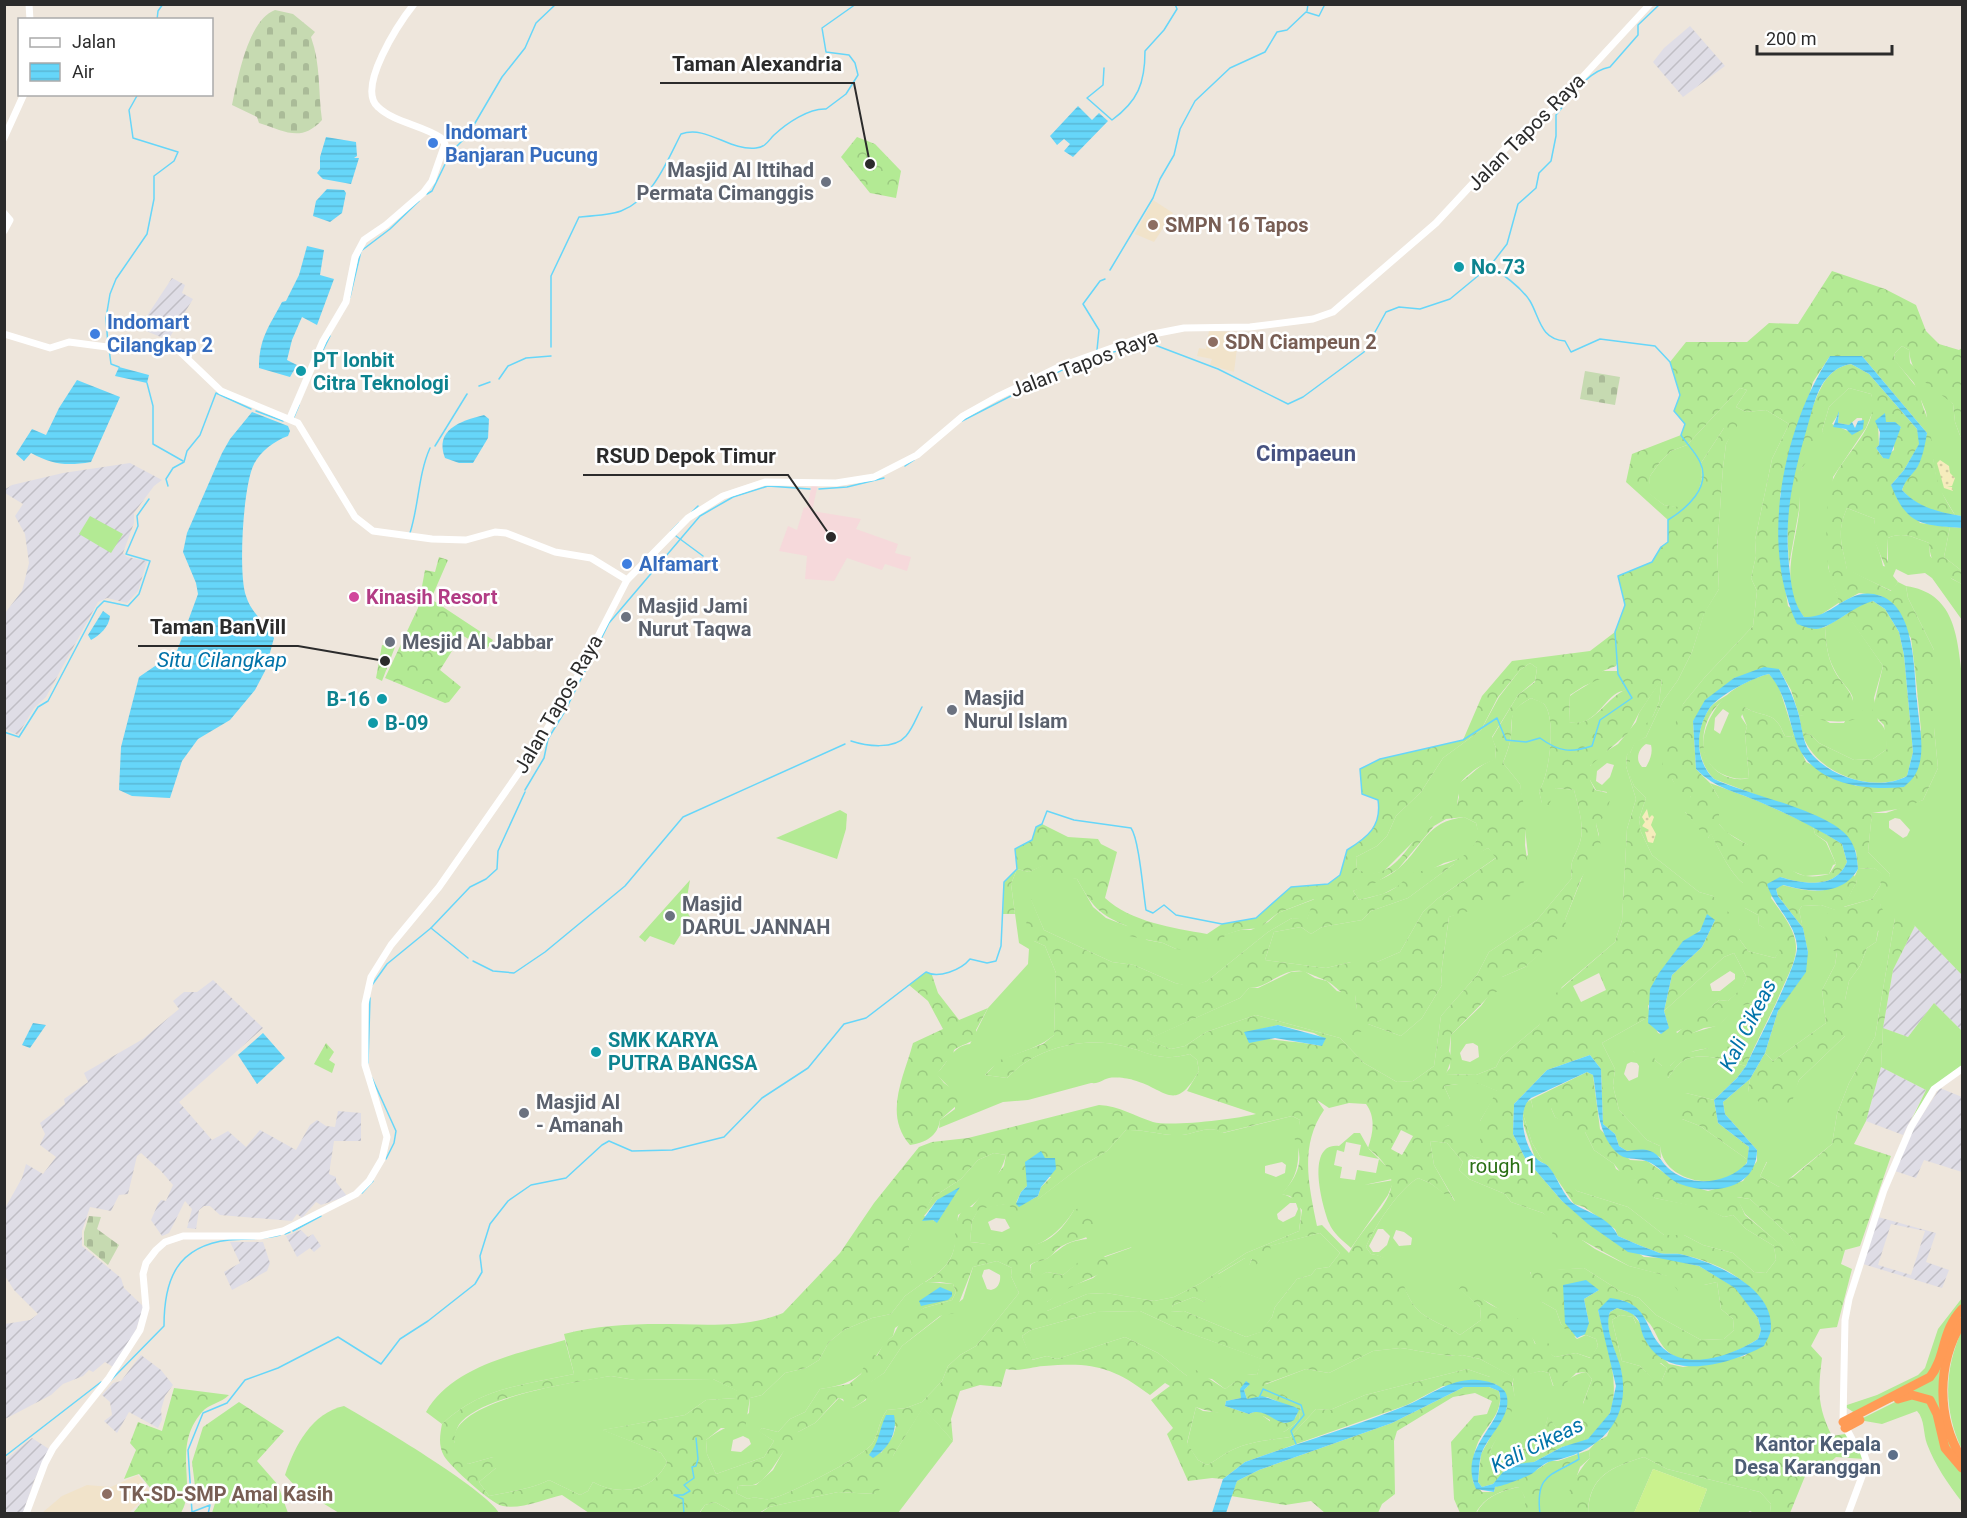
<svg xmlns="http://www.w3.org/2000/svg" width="1967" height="1518" viewBox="0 0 1967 1518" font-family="Roboto,sans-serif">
	<defs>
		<pattern id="industrial-furrows" width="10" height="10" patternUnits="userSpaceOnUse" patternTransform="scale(1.5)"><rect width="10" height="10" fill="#dfdde6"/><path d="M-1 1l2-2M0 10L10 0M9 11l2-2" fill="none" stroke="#c0bec5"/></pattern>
		<pattern id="forest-crowns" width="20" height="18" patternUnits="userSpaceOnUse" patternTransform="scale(1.5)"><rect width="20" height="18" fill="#b3ea94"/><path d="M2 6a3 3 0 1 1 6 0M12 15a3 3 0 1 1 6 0" fill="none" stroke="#9ac980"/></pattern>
		<pattern id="sand-dots" width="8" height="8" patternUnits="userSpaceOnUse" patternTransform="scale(1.5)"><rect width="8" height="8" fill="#f6ecbc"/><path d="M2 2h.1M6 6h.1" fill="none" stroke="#d3cba2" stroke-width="1.8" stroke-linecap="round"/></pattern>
		<pattern id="cemetery-stones" width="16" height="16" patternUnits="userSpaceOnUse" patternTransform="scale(1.5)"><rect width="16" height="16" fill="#c6dab1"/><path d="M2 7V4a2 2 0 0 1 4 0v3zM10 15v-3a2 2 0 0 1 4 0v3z" fill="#aabb98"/></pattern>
		<pattern id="water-rules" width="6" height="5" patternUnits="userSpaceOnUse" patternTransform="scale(1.5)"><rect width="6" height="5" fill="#66d6f9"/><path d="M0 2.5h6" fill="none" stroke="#59b8d6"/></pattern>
	</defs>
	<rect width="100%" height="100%" fill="#eee6dc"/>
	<g fill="url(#industrial-furrows)" fill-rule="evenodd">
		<polygon points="1690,26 1725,66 1683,97 1653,62 1664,48"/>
		<polygon points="172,278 185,285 182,293 193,299 168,340 146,331 149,326 143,322"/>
		<polygon points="130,463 162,480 154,486 134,513 134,523 123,553 127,557 147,561 138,591 127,603 107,598 98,602 46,697 34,708 18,735 5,729 5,613 22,591 29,563 25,534 15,516 23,504 5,493 4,490 12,485 63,473"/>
		<polygon points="1915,926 1962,975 1962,1031 1934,1003 1908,1037 1883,1028 1893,970"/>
		<polygon points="213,980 263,1028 179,1102 212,1140 228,1131 246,1147 260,1130 296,1150 310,1125 317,1120 326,1126 335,1127 338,1111 361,1113 361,1141 334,1141 329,1174 336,1177 336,1182 347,1196 321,1205 316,1202 302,1218 297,1214 292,1221 220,1215 210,1206 204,1206 199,1210 196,1229 187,1228 192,1209 185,1201 169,1233 162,1236 151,1220 158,1204 161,1200 166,1201 173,1185 161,1171 141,1153 137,1156 128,1194 119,1195 111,1211 90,1207 82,1231 82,1246 121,1278 124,1288 144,1307 134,1335 113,1367 105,1362 93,1372 89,1370 83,1376 63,1384 51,1395 5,1419 5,1324 30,1320 38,1314 14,1290 5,1276 4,1210 22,1178 26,1164 43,1174 56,1157 40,1145 45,1134 40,1123 65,1104 64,1099 88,1082 84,1073 143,1039 179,1009 173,1001 184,992 197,992"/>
		<polygon points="1881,1067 1926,1090 1903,1135 1866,1121"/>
		<polygon points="1940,1088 1962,1097 1962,1172 1924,1160 1916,1178 1895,1171 1913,1129"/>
		<path d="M1878,1217L1936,1233L1926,1262L1949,1270L1942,1288L1863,1264ZM1891,1224L1925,1231L1911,1275L1878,1265Z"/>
		<polygon points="301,1230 308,1237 313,1234 321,1246 314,1252 310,1248 297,1257 286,1236"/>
		<polygon points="230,1242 263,1242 270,1263 267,1271 232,1290 224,1272 240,1263"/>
		<polygon points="141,1355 161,1370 173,1385 165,1396 161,1410 162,1420 158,1428 129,1412 117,1433 104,1421 112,1415 110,1402 102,1395 113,1383 121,1381"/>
		<polygon points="32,1438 49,1449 34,1481 23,1513 5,1514 5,1460"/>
	</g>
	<g fill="#f1e3ca">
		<polygon points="1153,200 1173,213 1154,242 1135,234"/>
		<polygon points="1209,331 1239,332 1234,372 1210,365 1212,359 1197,356 1199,348 1206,349"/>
		<polygon points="138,1475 150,1492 129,1513 42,1513 62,1496 87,1485 111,1487"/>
	</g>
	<polygon fill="#f6d9db" points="812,484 818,484 812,511 861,519 856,529 898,544 895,553 911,557 907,571 885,564 882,570 847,558 834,581 805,579 807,556 779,551 788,526 797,530 804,507 807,508"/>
	<g fill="#b3ea94" fill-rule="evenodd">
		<polygon points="1902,346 1909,350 1910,363 1953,404 1955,422 1962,441 1962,516 1955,515 1937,485 1926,412 1914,383 1894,360 1895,353"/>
		<path d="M1740,388L1747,390L1736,407L1746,412L1766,410L1789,424L1772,459L1755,540L1756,556L1751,578L1757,591L1753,626L1705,677L1683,704L1672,779L1676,785L1691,796L1685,812L1708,838L1711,833C1719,849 1730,873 1743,883L1745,908L1758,915L1759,925L1770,931L1781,949L1775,958L1748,951L1740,940V930L1713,896L1699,892L1652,855L1641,832L1639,819L1646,798L1634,786L1630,776V753L1635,742L1646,737L1663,701L1678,680L1692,652L1704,613L1719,589L1717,551L1723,468L1726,444L1730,436L1724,428L1701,463C1704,481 1699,495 1686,509L1664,505L1648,493L1650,476L1660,462L1671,451L1687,445ZM1646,744L1651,745C1653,753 1650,760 1646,767H1642C1635,760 1638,749 1646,744Z"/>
		<path d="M1849,388L1871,394L1875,406L1866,428L1833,477L1828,567L1840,602L1816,618L1804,617C1779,586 1795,547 1799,513C1801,498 1796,480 1803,466C1808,455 1816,444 1824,435L1822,431L1829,407ZM1839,413L1838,423L1849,425L1857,418H1862L1863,429L1848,431L1832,424Z"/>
		<path d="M1847,508L1875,519C1871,543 1879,544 1883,566L1888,567V538C1903,531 1915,538 1929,543L1930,556L1952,579L1962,584V620L1932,578L1925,573L1908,575L1896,569L1893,576L1898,582L1892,591L1847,570C1842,543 1836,533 1847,508Z"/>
		<polygon points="90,516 123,534 111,553 79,534"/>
		<polygon points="1950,527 1962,528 1962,571 1944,557"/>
		<path d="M1906,586C1954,593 1957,634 1962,675V975L1915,926L1895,918L1875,1037L1849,1083L1837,1114L1832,1144L1779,1187L1760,1176L1767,1162L1757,1161V1150L1725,1114L1723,1102L1750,1079L1748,1092H1794L1799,1080L1845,1036V1000L1849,981L1860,966L1867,948L1876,942L1882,915L1880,905L1890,874L1868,852L1872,813H1886L1923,800L1938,768L1934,728V650L1908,598ZM1895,818L1900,819L1910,830L1907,836L1903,838L1889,828V821Z"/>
		<path d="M1847,614L1883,666L1874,698L1878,721C1887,728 1887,737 1887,749L1873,759L1854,760L1819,743L1811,735L1802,732L1799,715L1820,717L1830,723H1844C1864,692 1847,695 1834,669C1827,656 1826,642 1825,627Z"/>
		<path d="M1530,663L1537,668L1535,681L1518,695L1492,737L1496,748L1495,760C1481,764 1470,772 1460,783L1457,805L1431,817L1423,832L1383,872L1368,875L1357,869L1356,857L1377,846L1387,836L1396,816L1421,792L1443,758L1481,730L1499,697L1520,670Z"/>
		<path d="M1603,671H1621L1636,689C1631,690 1622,690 1617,693C1601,703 1593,728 1569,722L1570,696C1582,687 1594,683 1603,671Z"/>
		<path d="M1769,674L1778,684L1794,734L1792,737L1785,736C1782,731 1781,726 1777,722C1771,713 1755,715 1745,707L1741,717L1747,726L1745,734L1749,778C1739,780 1731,778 1722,774C1688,756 1707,714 1727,695C1738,685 1756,677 1769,674ZM1723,709L1729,713L1720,734L1714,730L1715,718Z"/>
		<path d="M1662,678L1659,702L1653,716L1627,755L1626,766L1636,799L1627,829L1622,920L1615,942L1562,987L1539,1025L1501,1057L1496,1067L1476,1075L1445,1074L1450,1068L1451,1035L1481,1006L1502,977L1525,967L1542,951L1565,920L1599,835L1596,824L1607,792L1596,790L1590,780V766L1597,757L1618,744L1636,722L1639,713ZM1607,763L1614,765L1610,777L1602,785L1596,781L1597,771ZM1473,1043L1478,1046L1479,1057L1470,1062L1462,1060L1460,1053L1466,1044Z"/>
		<path d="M1531,698C1535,700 1541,701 1544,704C1557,718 1549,777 1539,791L1542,803L1556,788L1574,790C1578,806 1585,826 1580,842C1575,859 1569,859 1572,878L1537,920L1489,952L1477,975L1441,1016L1434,1066L1413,1081L1397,1082L1364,1063L1340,1038L1256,1015L1206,1032L1185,1046L1171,1049L1146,1040L1240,998L1249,988H1258L1291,972L1304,971L1315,978L1327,981L1337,991L1355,995L1357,1009L1368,1024L1401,1036L1422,1018L1442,985L1441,974L1449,917L1466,910L1528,855L1520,784L1503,763C1506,755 1510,745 1511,736C1513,713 1508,711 1531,698Z"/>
		<polygon points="1710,783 1758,801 1813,826 1815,834 1826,842 1836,864 1833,865 1829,874 1805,876 1792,871 1726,832 1719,824 1719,798"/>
		<polygon points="840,810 847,814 846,829 837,859 776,838"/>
		<path d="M1464,817L1476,823L1479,834L1473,850L1462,858L1444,863L1383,894L1359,900L1353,891C1368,883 1386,880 1399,868C1425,845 1425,822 1464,817Z"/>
		<polygon points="1488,848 1497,857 1437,899 1423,912 1400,952 1377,962 1351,962 1326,968 1265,960 1274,932 1301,927 1311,934 1322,927 1362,920 1371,911 1408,898 1454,864"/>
		<path d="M1047,863L1057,874L1077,879L1093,907L1106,918L1127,926L1147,940L1163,943L1176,949L1240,930H1251L1268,922L1278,913L1315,899L1307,920L1292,918L1268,932L1207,981L1191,987L1175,983L1134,965L1112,962L1044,930L1031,900L1034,941L1045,946L1056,973L1054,1035C1032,1054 1006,1051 985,1075L1007,1078C1035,1048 1083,1036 1123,1046C1153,1053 1157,1062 1190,1054L1197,1060L1199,1071C1174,1114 1167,1089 1133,1080C1127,1078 1115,1077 1109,1078C1101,1080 1100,1084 1091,1083L1028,1100L1003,1102L939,1128L940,1120L955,1109V1093L936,1074C949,1063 951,1046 970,1044L988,1008L1028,964L1029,949L1019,943L1011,884L1017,869L1029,872Z"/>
		<polygon points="1874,868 1883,874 1880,886 1872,899 1843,907 1857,881 1854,878 1858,869"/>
		<polygon points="690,880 685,909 691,918 674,945 650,936 645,942 639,937"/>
		<polygon points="1821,905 1836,910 1833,926 1837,952 1835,965 1822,990 1826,1023 1773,1061 1765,1053 1778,1011 1808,952 1799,910 1802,906"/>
		<path d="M1734,953L1747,978L1742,989L1728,1001L1719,1000L1688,1026L1676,1032L1682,1036L1719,1025L1732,1011L1742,1004L1776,1003L1754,1048C1724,1050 1693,1041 1670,1066H1662L1655,1060L1633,1051L1668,1078C1672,1073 1675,1067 1680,1063C1698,1049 1728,1061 1746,1066L1737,1078L1714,1100L1686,1093L1682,1119L1700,1126L1748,1160C1731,1195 1663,1185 1660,1146L1647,1140L1619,1110L1613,1086L1615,1069L1602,1043L1650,1016L1658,1033L1661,1034L1668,1025L1664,1011L1724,957ZM1730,971L1735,974V979L1720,991H1712L1710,984ZM1631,1062L1637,1063L1639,1066L1638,1077L1629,1081L1624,1074L1627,1064Z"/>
		<polygon points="1934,1003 1962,1031 1962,1069 1944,1081 1911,1121 1926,1090 1881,1067 1883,1028 1908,1037"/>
		<polygon points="1458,1084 1481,1084 1498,1091 1480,1121 1480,1157 1475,1158 1440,1138 1440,1129 1449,1125 1450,1099 1444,1086"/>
		<polygon points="1531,1100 1533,1108 1551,1108 1555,1117 1585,1132 1594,1150 1614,1164 1616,1169 1636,1180 1655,1198 1705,1208 1724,1217 1733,1215 1746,1229 1774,1246 1776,1260 1766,1273 1754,1272 1733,1253 1703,1245 1684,1235 1664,1235 1628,1207 1577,1191 1541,1158 1532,1143 1523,1114 1525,1104"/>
		<path d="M1292,1116L1300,1120C1295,1150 1306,1168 1282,1194C1306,1201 1301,1212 1299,1231L1246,1253L1201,1283L1174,1297L1154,1301L1106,1293L1087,1294L1047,1311V1302L1061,1290L1093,1278L1132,1247L1073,1267L1063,1275L1047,1272L1038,1277L1030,1272L1031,1265C1036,1260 1043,1261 1048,1258C1065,1246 1064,1242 1087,1239L1074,1210C1064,1227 1044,1247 1022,1248C1006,1249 986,1243 970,1242L972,1221L979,1208L1038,1199L1080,1167L1107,1151L1126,1130C1145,1129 1162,1136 1182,1135C1196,1134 1209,1124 1223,1133ZM1282,1162L1286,1165L1285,1173L1276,1177L1265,1173V1166ZM1290,1203H1296L1298,1209L1295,1216L1283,1222L1278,1219L1277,1214ZM996,1218L1005,1219L1010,1228L1002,1232L991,1230L988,1222Z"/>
		<path d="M1354,1133H1360L1369,1149L1389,1169L1392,1179L1364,1185L1394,1180L1388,1195L1351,1248C1343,1241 1333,1233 1329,1223C1322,1205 1305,1142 1339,1146ZM1346,1142L1361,1145L1359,1155L1379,1159L1376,1173L1357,1170L1355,1180L1340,1178L1342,1167L1334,1165L1337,1150L1344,1152Z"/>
		<path d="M1430,1141L1447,1143L1463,1162L1459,1170L1469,1179L1505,1194L1511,1202L1543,1213L1595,1249L1629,1266L1704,1285L1717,1282L1721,1309L1733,1319L1734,1330L1724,1339L1701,1340L1656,1315L1639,1298L1620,1291L1584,1268L1530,1272L1542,1302L1556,1310L1561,1324L1577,1339L1586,1335L1596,1339L1598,1346L1591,1358L1576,1353L1555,1357L1536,1345C1529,1324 1480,1296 1460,1289L1480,1307L1481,1320L1460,1335C1447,1325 1427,1321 1416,1308C1400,1289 1400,1258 1371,1254L1366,1247C1375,1226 1398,1190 1418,1178L1430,1183L1455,1201L1434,1165ZM1378,1229H1383L1390,1236L1387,1245L1379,1252H1373L1369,1246ZM1396,1230L1404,1232L1412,1238L1411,1245L1399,1246L1393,1238Z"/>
		<path d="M994,1153L1006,1155C1000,1179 979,1203 958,1215C955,1250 957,1262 925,1282L953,1284L956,1292L952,1300L924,1308L895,1328L893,1336C884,1343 881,1349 875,1358C858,1380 847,1385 820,1389L805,1412L790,1419L778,1432L762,1428L759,1431L774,1441L764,1457L716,1474L707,1454L706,1440C721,1428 734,1426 749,1413L750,1398L762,1395L785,1373L806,1368L819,1360L829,1342L844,1330L872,1318L891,1314L905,1296L923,1283L911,1264L908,1252V1240L917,1222L933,1197L961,1179L978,1160ZM937,1200L947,1207L937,1222L924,1216ZM743,1436L749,1439L751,1444L741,1452L731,1451L733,1440Z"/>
		<polygon points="1736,1197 1750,1199 1790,1236 1799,1251 1792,1255 1745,1214"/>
		<polygon points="1320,1233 1340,1253 1329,1267 1316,1269 1311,1275 1297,1279 1275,1307 1272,1317 1261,1332 1246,1337 1184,1311 1170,1312 1173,1305 1194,1297 1204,1302 1217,1275 1245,1258 1252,1258 1249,1266 1259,1262 1269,1246"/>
		<path d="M997,1261L1012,1268L1011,1276L1019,1293L976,1346L960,1355L948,1366L942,1381L922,1402L906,1408L887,1410C878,1422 879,1434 872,1444C864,1456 785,1497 770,1499C762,1500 756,1496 748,1499L736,1493L738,1486L756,1485L773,1470L788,1443L798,1432L815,1423L839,1398L853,1408L866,1400L870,1382L884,1373L902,1346L963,1299L973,1267ZM989,1269L1000,1275C1001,1282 998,1289 991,1290L987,1289L982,1276L984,1270Z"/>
		<path d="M1962,1298V1322L1953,1340L1943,1397L1962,1468V1502C1948,1484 1935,1465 1927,1444C1923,1434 1925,1419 1917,1411L1882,1424L1859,1420L1907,1396L1858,1415L1844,1406L1877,1395L1918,1375L1925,1368L1938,1329Z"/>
		<polygon points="1140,1311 1181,1330 1262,1359 1257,1375 1247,1374 1225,1389 1212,1379 1187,1376 1158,1353 1125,1337 1057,1359 1047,1356 1031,1360 1022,1336 1031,1330 1096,1312"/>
		<polygon points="1620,1315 1633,1317 1651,1357 1667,1368 1662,1380 1655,1382 1640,1366 1622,1361 1612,1320"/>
		<path d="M1962,1330V1450C1943,1409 1944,1370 1962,1330Z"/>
		<path d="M565,1340L574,1374C524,1385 481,1387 442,1424L426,1412C452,1366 519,1353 565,1340Z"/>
		<path d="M1400,1348C1412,1349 1455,1359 1462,1355L1480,1359L1514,1377L1541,1371L1549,1373L1553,1386C1566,1383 1573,1374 1586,1372L1592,1379L1583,1403L1585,1441L1562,1447L1557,1443L1558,1430L1548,1417C1546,1425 1544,1433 1538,1439C1528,1448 1511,1451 1511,1467L1498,1466L1490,1451C1499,1432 1509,1417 1514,1397C1515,1390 1511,1385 1514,1378L1490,1377L1467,1369L1365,1395L1330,1410L1316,1409L1290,1437C1270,1440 1250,1441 1232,1450C1223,1454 1216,1461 1207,1465L1198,1460L1187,1444L1196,1407L1203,1411L1263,1416L1284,1432L1299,1421L1301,1405L1264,1385L1306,1369L1329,1373L1373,1351Z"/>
		<path d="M611,1376L635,1380L713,1379L738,1391L736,1398L706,1400L685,1415L603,1430L661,1453L667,1462C654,1491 620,1497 593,1482L588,1491L580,1495L549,1480C531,1489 509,1492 489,1496L479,1482L496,1468L493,1457L468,1464C463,1457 454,1448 454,1440C453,1399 580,1381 611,1376Z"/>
		<path d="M344,1406C374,1423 485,1489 499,1513H339L295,1486L285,1475C295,1445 312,1413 344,1406Z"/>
		<polygon points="923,1407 953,1441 898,1513 759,1514 769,1507 838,1492 875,1494 894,1454"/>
		<path d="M1589,1450L1590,1458L1580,1467L1564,1513H1540C1536,1471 1552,1478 1579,1459L1578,1454Z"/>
		<path d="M1644,1457L1667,1469L1760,1492L1771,1504L1770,1512L1774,1513H1754L1750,1511L1745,1514L1698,1513L1707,1489L1653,1469L1634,1513L1588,1514C1589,1475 1612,1467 1644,1457Z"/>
		<path d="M1520,1487L1525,1498V1513L1476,1514C1484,1497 1502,1490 1520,1487Z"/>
		<polygon points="715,1502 735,1513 699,1514 705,1505"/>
	</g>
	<g fill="url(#forest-crowns)" fill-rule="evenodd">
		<polygon points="857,137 875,144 901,171 896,198 870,193 841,157"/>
		<path d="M1832,271L1885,289L1916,305L1926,331L1939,344L1959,350L1962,348V441L1955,422L1953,404C1933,387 1911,378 1909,350L1902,346L1895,353L1894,359L1921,393C1919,404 1929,417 1930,429C1936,470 1931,478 1955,515C1933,512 1916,506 1902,490L1907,477L1916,469L1927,433L1862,356H1830L1813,382L1780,495V556L1788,606L1816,629L1825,627C1826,642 1827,656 1834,670C1841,684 1853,690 1854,707L1861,708L1865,717C1838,725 1825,721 1799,715L1791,690L1779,669L1734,678L1693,721L1696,769L1710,783L1719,798V824C1734,842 1755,846 1774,857C1785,864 1793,874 1806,876C1814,877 1821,876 1829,874L1836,864L1827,842L1815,834L1813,826L1842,844L1847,862C1835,890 1804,884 1780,877L1771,898C1809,948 1798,951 1776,1003C1746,1002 1739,1002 1719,1026L1704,1028L1670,1043C1679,1026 1704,1014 1719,1000L1728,1001L1742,988L1747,978L1734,953L1724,957L1664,1011L1672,975L1702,947L1715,920L1699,931L1648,1006L1650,1016L1602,1043L1615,1069L1613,1086L1619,1110L1647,1140L1660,1146L1661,1158C1649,1150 1641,1149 1627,1151L1619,1146L1615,1134L1603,1124L1601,1069L1590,1055L1547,1070L1514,1104L1513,1134L1525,1158L1562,1201L1644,1257L1664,1258L1699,1266L1736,1288L1758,1318L1761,1330L1758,1339C1734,1354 1697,1371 1671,1354C1659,1346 1657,1333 1650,1324C1642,1315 1631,1308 1622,1300L1598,1310C1608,1351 1634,1414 1585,1441L1579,1415L1592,1379L1586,1372L1576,1373L1566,1383V1394L1560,1398L1556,1393L1549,1373L1541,1371L1514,1378L1512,1384C1521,1410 1501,1428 1490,1451L1498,1466L1509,1468L1493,1484L1482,1487L1478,1482L1481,1454L1507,1408L1496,1384L1443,1386L1407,1405L1245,1462L1223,1479L1212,1478L1188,1481L1167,1434L1173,1428L1151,1400L1170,1386L1165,1383L1150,1395C1112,1366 1091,1362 1044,1366C1030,1367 1020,1372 1006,1369L1001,1387L980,1385L960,1391L951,1419L953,1441L923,1408L894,1454L884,1485L875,1494L838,1492L769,1507L759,1513H735L715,1502L705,1505L699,1513H589L562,1495C545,1499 520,1510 503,1506C491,1504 450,1466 444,1456C438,1445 440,1435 442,1424C481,1387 524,1385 574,1374L564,1334C595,1326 628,1324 660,1324C700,1324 745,1329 783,1313L840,1253L874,1203L919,1147L932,1142L968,1138L1099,1105C1120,1106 1134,1116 1153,1122C1170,1127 1236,1119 1256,1114L1187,1091L1199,1071L1197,1060L1190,1054C1157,1062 1152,1053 1123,1046C1083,1036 1035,1048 1007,1078L985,1075L1000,1060L1043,1044L1054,1035L1056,973L1045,946L1034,941L1027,934L1026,916L1031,899L1044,930L1112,962L1134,965L1175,983L1191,986L1207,981L1268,932L1292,918L1307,919L1314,899L1278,913L1259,928L1240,930L1225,935L1221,944L1198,951L1176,949L1163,943L1129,936L1127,926C1098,914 1092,906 1077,879L1069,878L1060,883L1057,874L1049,873L1047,864L1029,872L1017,869L1011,884L1015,914H1003L1004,882L1017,869L1015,849L1032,840L1036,827L1042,824L1068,837L1098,839L1101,844L1117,852L1105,898C1131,922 1173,928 1207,934L1222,924L1256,918L1291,887L1328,884L1340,875L1347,850C1368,837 1382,826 1378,800L1362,794L1360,769L1380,759L1463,740L1482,696L1512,661L1590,651L1615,632L1625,605L1618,576L1652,562L1661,547L1668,542V520L1626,482L1632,454L1681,435L1685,425L1674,411L1680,395L1670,362L1686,342H1747L1769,323L1798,324ZM1740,388L1747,390L1736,407L1746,412L1766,410L1789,424L1772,459L1755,540L1756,556L1751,578L1757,591L1753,626L1705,677L1683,704L1662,756L1663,778L1672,779L1681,796H1691L1684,807L1685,812L1707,839L1711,834C1719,849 1730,873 1743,883L1735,894L1745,908L1758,915L1759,925C1770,931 1774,938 1780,949L1775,958L1748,951L1740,940V930L1736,920L1713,896L1699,892L1652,855L1641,832L1639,819L1646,798L1634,786L1630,775V753L1635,743L1646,737L1663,701L1678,680L1692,652L1704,614L1719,589L1717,551L1723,468L1726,444L1740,421L1735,417L1724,428L1701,463C1704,481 1699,495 1686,508L1664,505L1649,493L1650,476L1660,462L1671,451L1687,445ZM1618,661V674L1625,690C1606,698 1594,728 1569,722L1570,695L1584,686L1600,679L1603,671L1616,666ZM1530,663L1537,668L1535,682L1518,695L1492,738L1496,748L1495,759C1476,766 1473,775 1456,785L1459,797L1457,805C1424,795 1404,895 1357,869L1356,857L1377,846L1387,836L1396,816L1421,792L1443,758L1481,730L1498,697L1520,670ZM1662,679L1659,702L1653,716L1634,737L1627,755L1626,766L1636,799L1627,829L1622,920L1615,942L1548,1000L1539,1025L1501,1057L1496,1067L1476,1075L1446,1074L1452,1058L1449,1051L1451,1035L1492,993L1501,991L1502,977L1525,967L1567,930L1565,920L1581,879L1588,867L1601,858L1602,850L1596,824L1605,816L1612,794L1595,790L1590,780V766L1629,732L1639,713ZM1531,698C1535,700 1541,702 1544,704C1557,718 1549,777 1539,791L1542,804L1549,805L1556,788L1574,790C1578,806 1585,827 1580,842C1575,859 1569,859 1572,878L1537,920L1489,952L1477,975L1441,1016L1434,1066L1413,1081L1397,1082L1364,1063L1340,1038L1256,1015L1206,1032L1185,1046L1171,1049L1147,1040L1240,998L1249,988C1268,988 1281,969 1301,971C1304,971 1325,980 1327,981C1339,988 1340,996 1355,995L1357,1009L1353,1013L1348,1032L1353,1036L1364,1030L1368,1024L1401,1036L1422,1018L1442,985L1441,974L1449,917L1499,902L1518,892L1529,873L1525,845L1526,818L1520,784L1503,763C1506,754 1511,743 1511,734C1511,714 1513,708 1531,698ZM1464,817L1476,823C1487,861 1434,866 1407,875C1399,892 1376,896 1359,900L1353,891L1375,883L1398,869L1434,826L1446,819ZM1488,848L1496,858L1437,899L1423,912L1400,952L1377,962H1351L1326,968L1265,960L1274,932L1301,927L1311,934L1322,927L1362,920L1371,911L1408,898L1454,864L1462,867L1479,859L1481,852ZM1599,973L1606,990L1581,1002L1573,986ZM1278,1025L1314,1033L1325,1039L1321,1046C1295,1040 1269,1042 1244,1033ZM1458,1084H1480L1497,1091L1480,1121V1157L1475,1158L1465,1152L1458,1138H1440V1130L1449,1125L1458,1107L1450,1099L1444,1086ZM1317,1100L1329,1108L1349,1103L1366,1104C1376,1117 1373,1134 1368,1148C1421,1189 1371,1210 1349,1253L1322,1225L1317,1226C1309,1186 1299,1146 1324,1110ZM1292,1116L1300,1120L1298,1130L1293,1136C1306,1158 1298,1177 1281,1194L1290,1196L1302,1210L1299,1231L1246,1253L1201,1283L1174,1297L1154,1301L1106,1293L1087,1294L1047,1311V1302C1074,1281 1108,1275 1135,1253L1133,1247L1105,1257L1098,1252L1088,1254L1063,1275L1047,1272L1038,1276L1030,1272V1265C1036,1260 1042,1262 1048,1258C1053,1255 1056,1249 1062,1246C1074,1239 1086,1240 1096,1232C1098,1219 1095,1214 1085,1206L1074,1210C1046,1259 1016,1246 970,1242L972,1221L979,1209L1007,1204L1017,1212L1028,1207L1080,1167L1107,1151L1126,1130C1145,1129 1162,1136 1182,1135C1196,1134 1209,1124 1222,1133ZM1401,1130L1413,1136L1402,1155L1391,1149ZM1430,1141L1447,1143L1463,1162L1459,1170L1469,1179L1505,1194L1511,1202L1543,1213L1554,1223L1552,1235L1563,1243L1582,1240L1629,1266L1667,1276L1678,1291L1717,1282L1721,1309L1733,1319L1734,1330L1724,1339L1701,1340L1656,1315L1639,1298L1620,1291L1584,1268L1530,1271L1534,1285L1532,1290L1542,1302L1556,1310L1561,1324L1571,1337L1586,1335L1596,1339L1598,1346L1590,1358L1576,1353L1555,1357L1551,1354V1345L1544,1341L1535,1344C1520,1300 1490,1320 1473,1285L1463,1283L1459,1289L1480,1307L1481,1320L1460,1335C1447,1325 1427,1321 1416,1308C1398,1286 1405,1259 1371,1254L1366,1247C1375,1226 1398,1190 1418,1178L1430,1183L1455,1202L1434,1165ZM994,1153L1006,1155L1004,1166L972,1207L966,1206C941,1233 975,1252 924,1283L919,1268L911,1264L908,1240L933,1197L961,1179L978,1160ZM1027,1176L1051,1177L1041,1187L1038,1196L1019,1207L1016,1203L1021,1192L1027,1186ZM1320,1233L1340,1253L1329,1267L1316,1269L1311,1275L1297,1279L1275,1307L1272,1317L1260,1332L1246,1337L1184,1311L1171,1312L1173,1305L1194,1297L1204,1302L1211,1291L1223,1285L1225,1277L1218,1274L1245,1258L1252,1259L1248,1267L1255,1266L1259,1262L1266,1261L1271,1250L1270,1246ZM997,1261L1012,1268L1011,1276L1019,1293L976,1346L960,1355L948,1366L942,1381L922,1402L906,1408L887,1410C878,1422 879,1434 872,1444C864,1456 785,1497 770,1499C762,1500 756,1496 748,1499L736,1493L738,1486C743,1485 753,1486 756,1484C775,1474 781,1446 797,1440L798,1432L815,1423L838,1398L843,1399L845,1405L853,1408C865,1400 873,1397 871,1382L884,1373L902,1346L940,1316L955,1313L973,1267ZM940,1282L953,1284L956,1292L952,1300L924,1308L901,1320L893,1336L884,1343L877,1356L871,1354L869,1364L863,1368L861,1374L849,1384L820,1389L805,1412L790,1419L778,1432L762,1428L758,1431L774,1441L764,1457L716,1474L707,1454L706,1440L721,1428L745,1429L750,1398L762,1395L785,1373L806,1368L819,1360L829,1342L844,1330L872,1318L891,1314L905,1296L923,1283ZM1563,1285L1599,1290L1584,1299L1589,1323ZM1140,1311L1181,1330L1261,1359L1257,1375L1247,1374L1241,1365L1233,1370L1235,1382L1225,1389L1196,1370L1187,1376L1158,1353L1125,1337L1057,1359L1047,1356L1032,1360L1022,1336L1031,1330L1096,1312ZM1400,1348C1412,1349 1455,1359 1462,1355L1480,1359L1513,1377H1490L1467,1369L1365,1395L1330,1410L1316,1409L1290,1437C1270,1440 1250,1441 1232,1450C1223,1454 1216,1461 1207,1465L1198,1460L1187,1443L1196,1407C1207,1412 1249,1419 1263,1416L1270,1420V1427L1284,1432L1299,1421L1301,1405L1265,1384L1306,1369L1329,1373L1373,1351ZM611,1376L635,1380L713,1379L737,1391L736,1398L706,1400L685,1415L602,1430L661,1453L667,1462C654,1491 620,1497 593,1482L588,1491L580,1495L549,1480C531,1489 509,1492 489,1496L479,1482L496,1468L500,1459L493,1457L468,1464L463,1451L454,1442C455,1435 456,1427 462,1421C489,1394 573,1383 611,1376ZM1247,1382L1248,1386L1244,1390L1247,1399L1267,1397L1298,1410L1296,1417L1285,1423C1272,1419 1263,1407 1249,1414L1225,1406L1226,1401L1241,1398ZM896,1426L893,1436L881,1453L877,1446L882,1428Z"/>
		<path d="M1851,364L1869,374L1917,429L1920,443L1904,470L1891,485L1920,523L1950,527L1944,557L1962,571V584C1942,574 1930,567 1929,543C1915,538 1903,531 1888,538L1887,559L1891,570L1887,571L1872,535L1875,519L1847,508C1836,534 1842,544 1847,569L1891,591L1898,582L1906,586L1908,598L1934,650V728L1938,768L1923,800L1905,808L1872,813L1868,852L1890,874L1887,897L1880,905L1883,910L1882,915L1887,920L1886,928L1878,931L1876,942L1867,948L1860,966L1849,981L1845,1000V1036L1799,1080L1791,1105L1767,1109L1748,1092L1750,1079L1765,1053L1773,1061L1826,1023L1822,990L1835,965L1837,952L1828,949L1825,941L1826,932L1833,926L1825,915L1835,910L1821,905L1802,906L1799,910L1803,928L1778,896L1776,889L1782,885C1814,893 1828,895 1854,875L1857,881L1844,907L1872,899L1880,886L1882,874L1874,868L1858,869L1856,851L1823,820L1714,779C1696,760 1694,732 1709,709C1713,703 1721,699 1727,695C1723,702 1716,705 1712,712C1700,730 1699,758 1718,772C1727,778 1738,781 1749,778L1745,734L1747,726L1740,709L1745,707C1755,715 1771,713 1777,722C1781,726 1782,731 1785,736L1792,737L1794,734L1806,762L1856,786L1904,787L1921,730L1915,670L1911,638L1882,596L1859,593L1839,604C1838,593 1831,581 1829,570C1825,549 1826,512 1829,492C1835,458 1882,431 1871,394L1849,388L1829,407L1822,431L1825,435L1802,468L1799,510L1789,565C1788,543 1786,521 1788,500C1791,475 1812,394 1828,377C1835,369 1841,366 1851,364ZM1886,422L1901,427L1894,442V450L1883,458L1876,448L1879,445L1878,425Z"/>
		<polygon points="439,557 448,560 431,599 493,640 486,650 462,635 440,670 461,687 449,702 445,703 385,678 418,608 425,570 435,572"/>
		<path d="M1873,601L1885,609L1899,632L1904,655L1913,752L1907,776C1872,795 1812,772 1802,732L1811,735L1819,743L1854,760L1873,759L1887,749L1884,725L1872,713L1883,666L1847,615L1844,616L1859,604Z"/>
		<polygon points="382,645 395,647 382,681 376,678"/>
		<path d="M1895,918H1904L1915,926L1893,970L1883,1028L1881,1067L1866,1121L1854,1144L1891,1156L1860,1246L1845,1250L1841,1264L1852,1269L1837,1327L1820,1329L1811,1346L1822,1358C1818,1390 1817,1406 1832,1436L1845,1434L1855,1444L1864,1459L1836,1457L1826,1466L1810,1464L1790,1513L1770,1512L1771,1504L1760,1492L1667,1469L1644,1457C1612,1467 1589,1475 1588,1513H1564C1567,1492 1575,1474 1590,1458L1589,1450L1596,1442L1607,1436C1615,1416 1623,1399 1622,1377C1620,1356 1602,1332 1610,1312L1617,1308L1632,1313L1643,1327L1644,1338L1669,1364L1683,1367L1745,1356L1771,1329C1759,1281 1725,1265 1680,1254C1673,1253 1663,1255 1657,1252C1644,1247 1631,1242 1618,1236L1615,1229L1584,1207L1574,1204L1548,1166L1535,1158L1524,1126L1522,1113L1524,1103L1587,1072L1593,1075L1600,1129L1630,1160L1647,1161L1679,1183L1708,1191L1743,1181L1757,1161H1767L1760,1176L1779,1187L1782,1177L1788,1179L1793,1177L1832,1144L1837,1114L1849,1083L1875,1037ZM1531,1100L1533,1108H1551L1555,1117L1564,1123L1566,1131L1577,1136L1585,1132L1594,1150L1614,1164L1625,1178L1636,1180L1638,1186L1655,1198L1705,1209L1724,1217L1733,1215L1746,1229L1774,1246L1776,1260L1766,1273L1754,1272L1733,1253L1703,1245L1684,1235H1664L1628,1207L1577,1191L1563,1172L1541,1158L1532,1143L1523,1114L1525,1104ZM1737,1197L1750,1199L1790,1236L1798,1251L1792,1254L1745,1215ZM1620,1315L1633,1317L1636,1323L1634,1329L1638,1331C1642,1344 1649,1352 1653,1364L1661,1363L1667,1368L1662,1380L1655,1381L1640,1366L1622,1361L1612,1320Z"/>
		<path d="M926,972L932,975L938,993L959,1020L988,1008L976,1030L977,1037C970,1044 962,1044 954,1050L952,1060L947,1061L937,1074L944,1083L965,1098L940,1120C938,1136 925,1143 910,1145C883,1114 904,1077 913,1043L943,1029L928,1001L909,985Z"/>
		<polygon points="326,1043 334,1052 329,1060 335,1064 332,1073 314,1064"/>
		<path d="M1718,1046L1754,1048L1746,1066C1728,1061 1698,1049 1680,1063C1675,1067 1672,1073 1668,1078L1650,1073L1633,1051L1652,1049L1655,1060L1662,1066H1670L1681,1054Z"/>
		<polygon points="1686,1093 1714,1100 1718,1123 1749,1147 1748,1160 1700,1126 1682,1119 1678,1098"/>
		<path d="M1464,1387H1489L1499,1391C1505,1413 1484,1427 1477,1445C1472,1458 1472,1469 1473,1482L1482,1492H1494L1495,1487L1532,1473L1550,1461H1558L1578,1454L1579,1459C1552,1478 1536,1471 1540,1513H1525V1498L1519,1487C1502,1490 1484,1497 1476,1513H1460L1454,1499L1451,1442L1474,1416L1487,1414L1492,1401L1475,1393L1453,1397L1397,1431L1394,1441L1395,1494L1382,1504L1378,1513H1325L1311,1501L1285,1505L1231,1496L1237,1481L1259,1470L1392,1423Z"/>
		<path d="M174,1388L229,1395C221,1403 209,1404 202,1412C171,1448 198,1485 181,1513H133L152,1490L139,1474L124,1479L136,1450L130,1443L138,1422L162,1431Z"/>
		<polygon points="239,1402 284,1431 257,1461 278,1485 288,1513 212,1513 216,1500 197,1502 192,1462 203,1427"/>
		<path d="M1548,1416L1558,1430L1557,1443L1562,1447L1534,1462L1511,1467C1511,1451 1529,1448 1538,1439C1544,1433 1546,1424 1548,1416Z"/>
	</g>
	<g fill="url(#sand-dots)">
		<polygon points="1940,460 1949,466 1950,473 1955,478 1952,486 1947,486 1952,487 1953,491 1944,488 1937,463"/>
		<polygon points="1647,809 1649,818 1652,815 1654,817 1651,825 1656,834 1653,843 1648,842 1645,832 1649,830 1642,826 1645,822 1642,817"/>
	</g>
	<g fill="url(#cemetery-stones)">
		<path d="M275,10L293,14L315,32L311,37C321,65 318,92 322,120C301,143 285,131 259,123L257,117L232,105C238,78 248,20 275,10Z"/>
		<polygon points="1585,371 1620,377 1615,405 1580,399"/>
		<polygon points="89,1216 101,1217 97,1229 119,1245 108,1265 84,1245 84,1232"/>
	</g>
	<polygon fill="#caf28e" points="1653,1469 1707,1489 1698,1513 1634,1513"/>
	<g fill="url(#water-rules)">
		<polygon points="1078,106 1092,120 1099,113 1108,121 1073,157 1064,151 1070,144 1064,139 1057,145 1050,136"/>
		<polygon points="326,137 356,142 357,156 354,158 359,158 351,184 323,179 317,173 320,169 320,157"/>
		<polygon points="327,189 344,190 346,193 342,213 330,222 313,216 316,201"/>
		<path d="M307,246L324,250L320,275L334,279L317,325L302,317L292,340L287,360L297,365L290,377L259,368C259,338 269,327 282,302L286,301L299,275Z"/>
		<path d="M1830,356H1862L1927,433C1925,445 1923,456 1918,466C1912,476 1906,478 1902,490C1919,508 1938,512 1962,516V528C1922,525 1907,526 1891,485L1904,470L1919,444L1917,429L1869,374L1851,364C1841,366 1835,369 1828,377C1816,389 1812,412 1807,428C1792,480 1783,519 1790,574C1792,590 1794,604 1804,617C1834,619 1848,584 1881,596C1915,608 1914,670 1917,700C1918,721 1927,752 1916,773C1914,778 1908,783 1904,787C1863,791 1809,784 1795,738C1788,716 1785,692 1769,674C1754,677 1717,696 1709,709C1695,731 1695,761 1714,779C1747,795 1828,810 1849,838C1856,848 1857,857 1858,869C1842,897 1809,892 1783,885L1776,889L1778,896L1803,928L1808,952L1806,972L1778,1011L1765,1053L1750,1079L1723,1102L1725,1114L1757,1150C1757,1190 1710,1196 1680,1184C1667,1179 1658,1164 1646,1161C1635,1157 1625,1161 1616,1152C1596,1131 1598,1102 1593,1075L1587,1072L1531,1098C1516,1109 1524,1146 1536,1158C1539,1162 1545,1163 1548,1166C1556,1174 1565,1199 1574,1204C1590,1214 1609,1217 1618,1236C1631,1242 1644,1247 1657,1252C1663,1255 1673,1253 1680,1254C1713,1262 1773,1286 1771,1328C1771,1334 1766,1341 1764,1346C1732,1363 1671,1383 1647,1343C1635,1324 1648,1317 1617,1308L1610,1312C1604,1328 1615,1349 1620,1365C1634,1419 1600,1452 1552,1461C1545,1462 1538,1469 1533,1473C1527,1477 1501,1487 1495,1487L1494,1492L1476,1489C1456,1445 1509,1423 1499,1391L1489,1387H1464L1392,1423L1259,1470L1237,1481L1226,1513H1212L1223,1479L1245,1462C1298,1443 1353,1427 1405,1406C1427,1397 1445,1382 1469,1380C1481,1379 1505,1383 1507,1397C1511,1418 1487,1436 1481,1455C1479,1463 1479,1473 1478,1482L1482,1487L1493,1484L1503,1472L1516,1464L1534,1462L1562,1447L1588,1439L1610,1413L1616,1386L1598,1310L1610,1298C1639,1302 1642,1312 1653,1335C1675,1376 1728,1358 1758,1339L1761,1330L1758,1318L1735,1288L1699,1266L1628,1252L1588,1224L1562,1201L1525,1158L1513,1134L1514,1104L1547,1070L1590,1055L1601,1069L1603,1124L1615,1134L1619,1146L1627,1151C1635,1150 1642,1148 1650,1151C1659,1154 1661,1161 1667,1167C1690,1189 1727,1184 1747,1163L1749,1147L1718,1123L1714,1100L1737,1078L1746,1066C1756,1044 1799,964 1797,946C1795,922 1773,906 1767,884L1780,877C1804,884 1835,890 1847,862L1842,844C1816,828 1790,815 1762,803C1738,792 1715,789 1696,769L1693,721L1705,700L1734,678L1764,667L1779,669C1787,683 1793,696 1798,712C1802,725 1802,741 1810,752C1830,778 1878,792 1907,776L1913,752L1904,655L1899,632L1885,609L1873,601C1853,606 1830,629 1816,629C1810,629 1803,626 1797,624C1759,544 1783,428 1830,356Z"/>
		<polygon points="119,367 149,375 147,383 115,376"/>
		<path d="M77,380L120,397L91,462C67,466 53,465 31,453L24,461L16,454L32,429L46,435L59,408Z"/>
		<polygon points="1839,411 1838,423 1849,425 1852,422 1855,428 1858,421 1864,420 1863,429 1852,435 1846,429 1833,427"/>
		<path d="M252,412L288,426L290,431L288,436C274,441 261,451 254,464C243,485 238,574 246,596C251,613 266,623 274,638L265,671L255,690L230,720L198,739L182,761L170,798L132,796L119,790L121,747L139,677L177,651L198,594L196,583L183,552L187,533L222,453L230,439Z"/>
		<polygon points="1885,413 1886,422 1895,422 1901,427 1889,459 1883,458 1876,448 1879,445 1880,432 1875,421"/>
		<path d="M484,415L489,419L488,438L473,463H459L445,458C434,430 460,421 484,415Z"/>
		<path d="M103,611L110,616C109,627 100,635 91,640L88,635Z"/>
		<polygon points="1707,914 1715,920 1702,947 1672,975 1664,1011 1669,1028 1661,1034 1648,1023 1650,989 1659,973 1683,941 1700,931"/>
		<polygon points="33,1023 46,1025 30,1048 22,1045"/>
		<polygon points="1278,1025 1326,1038 1322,1046 1275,1038 1249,1043 1244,1032"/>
		<polygon points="263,1033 285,1058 257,1084 238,1055"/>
		<polygon points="1041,1151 1045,1158 1055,1158 1056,1169 1041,1187 1038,1196 1019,1207 1016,1204 1021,1192 1027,1186 1025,1162"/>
		<polygon points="960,1187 937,1223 933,1220 922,1221 937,1200"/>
		<polygon points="1586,1280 1599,1290 1584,1299 1589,1323 1585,1334 1577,1338 1565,1323 1563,1285"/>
		<polygon points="940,1287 952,1292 952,1296 948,1300 921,1306 919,1301"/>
		<path d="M1246,1381L1250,1384L1244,1390L1247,1399L1262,1396L1295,1407L1299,1410L1294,1420C1278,1431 1267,1405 1249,1414L1225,1406L1226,1401L1241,1398L1240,1389Z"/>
		<path d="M886,1415H894C898,1433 888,1449 873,1458L869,1455C880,1441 879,1429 886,1415Z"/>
	</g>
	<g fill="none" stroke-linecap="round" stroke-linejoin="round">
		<g stroke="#66d6f9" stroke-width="1.5">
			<polyline points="1307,11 1308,4"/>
			<polyline points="157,20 158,11 163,4"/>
			<path d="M1104,68L1103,85L1087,98L1112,120C1138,101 1145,83 1145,51L1164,30L1177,9L1175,4"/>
			<polyline points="427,194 432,191 451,152 468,135 502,77 525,48 536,23 556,4"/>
			<polyline points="1110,270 1153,198 1160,179 1174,155 1180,129 1195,101 1230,68 1265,52 1277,32 1287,30 1306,12 1319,16 1325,4"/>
			<polyline points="350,297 361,251 390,229 419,201"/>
			<polyline points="108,345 106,318 110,294 116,279 147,234 154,199 154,176 174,161 178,152 133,138 129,110 138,94"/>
			<path d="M551,347V276L579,217C592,216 610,215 621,211C653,199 667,161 681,134C707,125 729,151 756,148C766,147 768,141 774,135C787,123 809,108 826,109L846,94L858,75L855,63L849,55L826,52L822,28L856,4"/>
			<polyline points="109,349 111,364 119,367"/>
			<polyline points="1097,350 1099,330 1083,304 1100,281 1105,279"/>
			<polyline points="320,356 330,336"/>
			<path d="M1100,356L1147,342L1218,369L1288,404L1303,397L1364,352L1386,312L1399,307L1420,309L1450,299L1490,266L1507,244L1518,204L1536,188L1539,173L1551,161L1556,136V115C1571,97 1587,71 1610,67L1638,35V25L1660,4"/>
			<polyline points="499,379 508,366 526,358 551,356"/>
			<polyline points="147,383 153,406 153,444 183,461"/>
			<polyline points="479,386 490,382"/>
			<polyline points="256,411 283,421"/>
			<polyline points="294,417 299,405"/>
			<polyline points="962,421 1062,370 1087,360"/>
			<polyline points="435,446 467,394"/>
			<polyline points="905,466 914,460"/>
			<polyline points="168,486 166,479 173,468 184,462 187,451 200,435 216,393 251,409"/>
			<polyline points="819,489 847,487 884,478"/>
			<polyline points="692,512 698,506"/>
			<polyline points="671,531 679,523"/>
			<path d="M410,533C419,505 418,475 430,448"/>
			<polyline points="676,536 703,556"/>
			<polyline points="4,732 19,737 38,707 48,701 97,608 104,601 128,606 139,594 150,561 126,554 138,526 137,516 149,499"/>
			<path d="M851,741C866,746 894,750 906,736C913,728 917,716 922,707"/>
			<polyline points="525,790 544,758 548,739 565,711 609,623 700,516 733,497 768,486 810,489"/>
			<polyline points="431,928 468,958"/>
			<polyline points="473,961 493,971 514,973 545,952 625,886 683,817 845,744"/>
			<polyline points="372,985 387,964 431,928 470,887 486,879 497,869 498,851 525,792"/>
			<polyline points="368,1063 370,998"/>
			<polyline points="372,1078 396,1131 394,1143 386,1159"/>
			<polyline points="362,1193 373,1181"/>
			<polyline points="293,1231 321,1216"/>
			<polyline points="285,1234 290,1232"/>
			<path d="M111,1380L164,1326C164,1279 177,1246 229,1240C247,1238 262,1240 280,1235"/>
			<polyline points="1259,1398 1263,1389 1301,1405 1304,1415 1291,1431 1296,1444"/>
			<polyline points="4,1457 101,1382"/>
			<path d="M208,1514L210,1505L192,1512L188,1450L203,1413L227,1403L245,1380L278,1368L338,1337L381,1364L400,1339L428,1321L475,1284L482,1272L480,1256L490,1224L508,1201L531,1185L566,1178L602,1145L609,1141L632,1151L672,1150L724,1137L762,1098L808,1068L844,1024L866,1018L926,972C938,979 961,970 970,959L987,963L996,961L1001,946L1004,882L1017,869L1015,849L1032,840L1036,827L1042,824L1047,811L1074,820L1131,828C1139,839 1143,891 1146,910L1153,913L1164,905L1176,915L1222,924L1256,918L1291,887L1328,884L1340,875L1347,850C1368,837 1382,826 1378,800L1362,794L1360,769L1380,759L1463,740L1497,718L1506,740L1526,742L1540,738C1559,752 1571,753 1592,746L1600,720L1632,698L1618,674L1615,632L1625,605L1618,576L1652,562L1661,547L1668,542V520C1686,509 1712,487 1700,462C1696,453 1687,444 1681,435L1685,424L1674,411L1680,395L1670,362L1655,346L1600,339L1571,352L1565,341C1540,339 1540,318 1530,301C1521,287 1504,275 1490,266"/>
			<polyline points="684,1514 683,1499 674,1495 683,1495 690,1491 684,1485 694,1478 692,1467 696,1466 698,1459 696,1438"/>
			<path d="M1540,1514C1535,1473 1552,1476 1579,1459L1578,1453"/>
		</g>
		<g stroke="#fff" stroke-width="7">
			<polyline points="29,4 30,20"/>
			<polyline points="4,138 24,94"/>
			<polyline points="4,213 10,220 4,231"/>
			<polyline points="4,334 50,348 69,342 107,347 162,342 173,345 221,391 298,423 355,517 373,531 432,539 466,540 495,532 506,533 555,552 591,558 627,580"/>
			<path d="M290,418L323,341L346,302L355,257L364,240L386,225L423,193L432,181L445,144L441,138C422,125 395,123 378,107C356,88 399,23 414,4"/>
			<polyline points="26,1514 45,1463 53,1448 109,1378 140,1330 146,1308 143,1274 146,1263 156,1250 165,1242 183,1236 260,1236 283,1231 356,1194 369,1181 382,1159 387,1137 365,1065 365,1004 371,977 391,945 439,887 534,751 573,685 627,580 688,518 723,496 765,482 836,483 874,477 917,455 963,416 997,397 1059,367 1148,335 1184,328 1250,327 1313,319 1333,312 1436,223 1514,139 1553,109 1650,4"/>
			<polyline points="1848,1514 1867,1463 1863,1451 1853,1441 1843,1422 1845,1320 1849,1299 1884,1190 1911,1127 1934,1089 1962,1069"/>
		</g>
		<g stroke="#ff9b56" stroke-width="9">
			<path d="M1962,1322C1937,1364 1936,1417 1962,1459"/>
			<polyline points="1898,1399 1912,1395 1930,1400 1937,1414 1945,1448 1962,1468"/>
			<path d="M1843,1422L1930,1377C1946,1357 1941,1331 1962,1309"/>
			<polyline points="1845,1428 1860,1420"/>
		</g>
	</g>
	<g fill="#3f7fe0" stroke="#fff" stroke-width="2">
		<circle cx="433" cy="143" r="6"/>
		<circle cx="95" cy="334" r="6"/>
		<circle cx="627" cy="564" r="6"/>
	</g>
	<g fill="#6b7280" stroke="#fff" stroke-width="2">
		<circle cx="826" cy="182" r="6"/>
		<circle cx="626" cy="617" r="6"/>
		<circle cx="390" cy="642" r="6"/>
		<circle cx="952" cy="710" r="6"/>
		<circle cx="670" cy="916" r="6"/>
		<circle cx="524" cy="1113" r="6"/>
	</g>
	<g fill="#8d6e63" stroke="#fff" stroke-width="2">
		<circle cx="1153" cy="225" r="6"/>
		<circle cx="1213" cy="342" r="6"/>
		<circle cx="107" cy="1494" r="6"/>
	</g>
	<g fill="#0f9aa8" stroke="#fff" stroke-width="2">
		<circle cx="1459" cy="267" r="6"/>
		<circle cx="301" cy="371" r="6"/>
		<circle cx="382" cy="699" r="6"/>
		<circle cx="373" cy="723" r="6"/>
		<circle cx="596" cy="1052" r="6"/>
	</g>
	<circle fill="#d1479c" stroke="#fff" stroke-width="2" cx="354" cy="597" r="6"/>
	<circle fill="#5c6f8a" stroke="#fff" stroke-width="2" cx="1893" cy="1455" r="6"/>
	<g text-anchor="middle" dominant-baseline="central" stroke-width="5" stroke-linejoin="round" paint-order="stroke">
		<g font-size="20" font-weight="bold" fill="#366cbe" stroke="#fff" text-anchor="start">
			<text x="445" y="132">Indomart<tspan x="445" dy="23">Banjaran Pucung</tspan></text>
			<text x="107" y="322">Indomart<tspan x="107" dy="23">Cilangkap 2</tspan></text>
			<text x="639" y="564">Alfamart</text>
		</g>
		<g font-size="20" fill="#2b2b2b" stroke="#fff">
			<text transform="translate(1526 132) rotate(-45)">Jalan Tapos Raya</text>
			<text transform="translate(1084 363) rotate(-21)">Jalan Tapos Raya</text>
			<text transform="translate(558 704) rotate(-60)">Jalan Tapos Raya</text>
		</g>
		<g font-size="20" font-weight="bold" fill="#5b616d" stroke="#fff" text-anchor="start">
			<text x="814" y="170" text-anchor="end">Masjid Al Ittihad<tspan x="814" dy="23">Permata Cimanggis</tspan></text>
			<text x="638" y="606">Masjid Jami<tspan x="638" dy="23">Nurut Taqwa</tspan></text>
			<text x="402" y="642">Mesjid Al Jabbar</text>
			<text x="964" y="698">Masjid<tspan x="964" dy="23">Nurul Islam</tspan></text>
			<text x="682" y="904">Masjid<tspan x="682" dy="23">DARUL JANNAH</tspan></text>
			<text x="536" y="1102">Masjid Al<tspan x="536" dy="23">- Amanah</tspan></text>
		</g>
		<g font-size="20" font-weight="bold" fill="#785e54" stroke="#fff" text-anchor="start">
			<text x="1165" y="225">SMPN 16 Tapos</text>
			<text x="1225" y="342">SDN Ciampeun 2</text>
			<text x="119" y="1494">TK-SD-SMP Amal Kasih</text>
		</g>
		<g font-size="20" font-weight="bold" fill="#0d838f" stroke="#fff" text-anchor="start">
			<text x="1471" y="267">No.73</text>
			<text x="313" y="360">PT Ionbit<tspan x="313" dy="23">Citra Teknologi</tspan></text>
			<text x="370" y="699" text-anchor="end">B-16</text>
			<text x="385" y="723">B-09</text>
			<text x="608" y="1040">SMK KARYA<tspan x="608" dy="23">PUTRA BANGSA</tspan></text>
		</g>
		<g font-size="20" font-weight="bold" fill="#b23c85" stroke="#fff" text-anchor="start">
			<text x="366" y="597">Kinasih Resort</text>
		</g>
		<g font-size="20" fill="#296f14" stroke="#fff">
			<text x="1503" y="1166">rough 1</text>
		</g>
		<g font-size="20" font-weight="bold" fill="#4e5e75" stroke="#fff" text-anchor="end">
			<text x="1881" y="1444">Kantor Kepala<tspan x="1881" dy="23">Desa Karanggan</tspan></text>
		</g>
		<g font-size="21" font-style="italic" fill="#0173a9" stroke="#fff">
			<text x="222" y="660">Situ Cilangkap</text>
			<text transform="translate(1748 1025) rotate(-63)">Kali Cikeas</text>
			<text transform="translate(1537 1445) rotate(-26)">Kali Cikeas</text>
		</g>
		<g font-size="22" font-weight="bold" fill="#475280" stroke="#fff">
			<text x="1306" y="453">Cimpaeun</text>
		</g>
	</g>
	<path fill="none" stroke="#2b2b2b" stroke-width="2" d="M870 164L854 83H660M831 537L788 475H583M385 661L298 646H138"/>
	<g fill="#2b2b2b" stroke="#fff" stroke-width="2">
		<circle cx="870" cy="164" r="6"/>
		<circle cx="831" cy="537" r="6"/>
		<circle cx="385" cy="661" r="6"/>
	</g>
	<g font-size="21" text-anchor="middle" font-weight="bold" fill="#2b2b2b" stroke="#fff" stroke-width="5" stroke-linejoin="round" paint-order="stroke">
		<text x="757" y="71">Taman Alexandria</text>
		<text x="686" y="463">RSUD Depok Timur</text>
		<text x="218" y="634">Taman BanVill</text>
	</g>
	<rect width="1967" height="1518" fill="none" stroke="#2b2b2b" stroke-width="12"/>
	<rect x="18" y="18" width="195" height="78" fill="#ffffff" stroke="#aaaaaa" stroke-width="1.5"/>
	<rect x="30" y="38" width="30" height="9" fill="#ffffff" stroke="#aaaaaa" stroke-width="1.5"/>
	<text x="72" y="48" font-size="18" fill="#2b2b2b">Jalan</text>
	<rect x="30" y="63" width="30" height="18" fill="url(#water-rules)" stroke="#aaaaaa" stroke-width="1.5"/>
	<text x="72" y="78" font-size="18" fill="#2b2b2b">Air</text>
	<path d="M1757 45v9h135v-9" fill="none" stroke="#2b2b2b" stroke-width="3"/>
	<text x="1766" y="45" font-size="18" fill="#2b2b2b" stroke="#ffffff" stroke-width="4.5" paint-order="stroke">200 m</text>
</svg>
